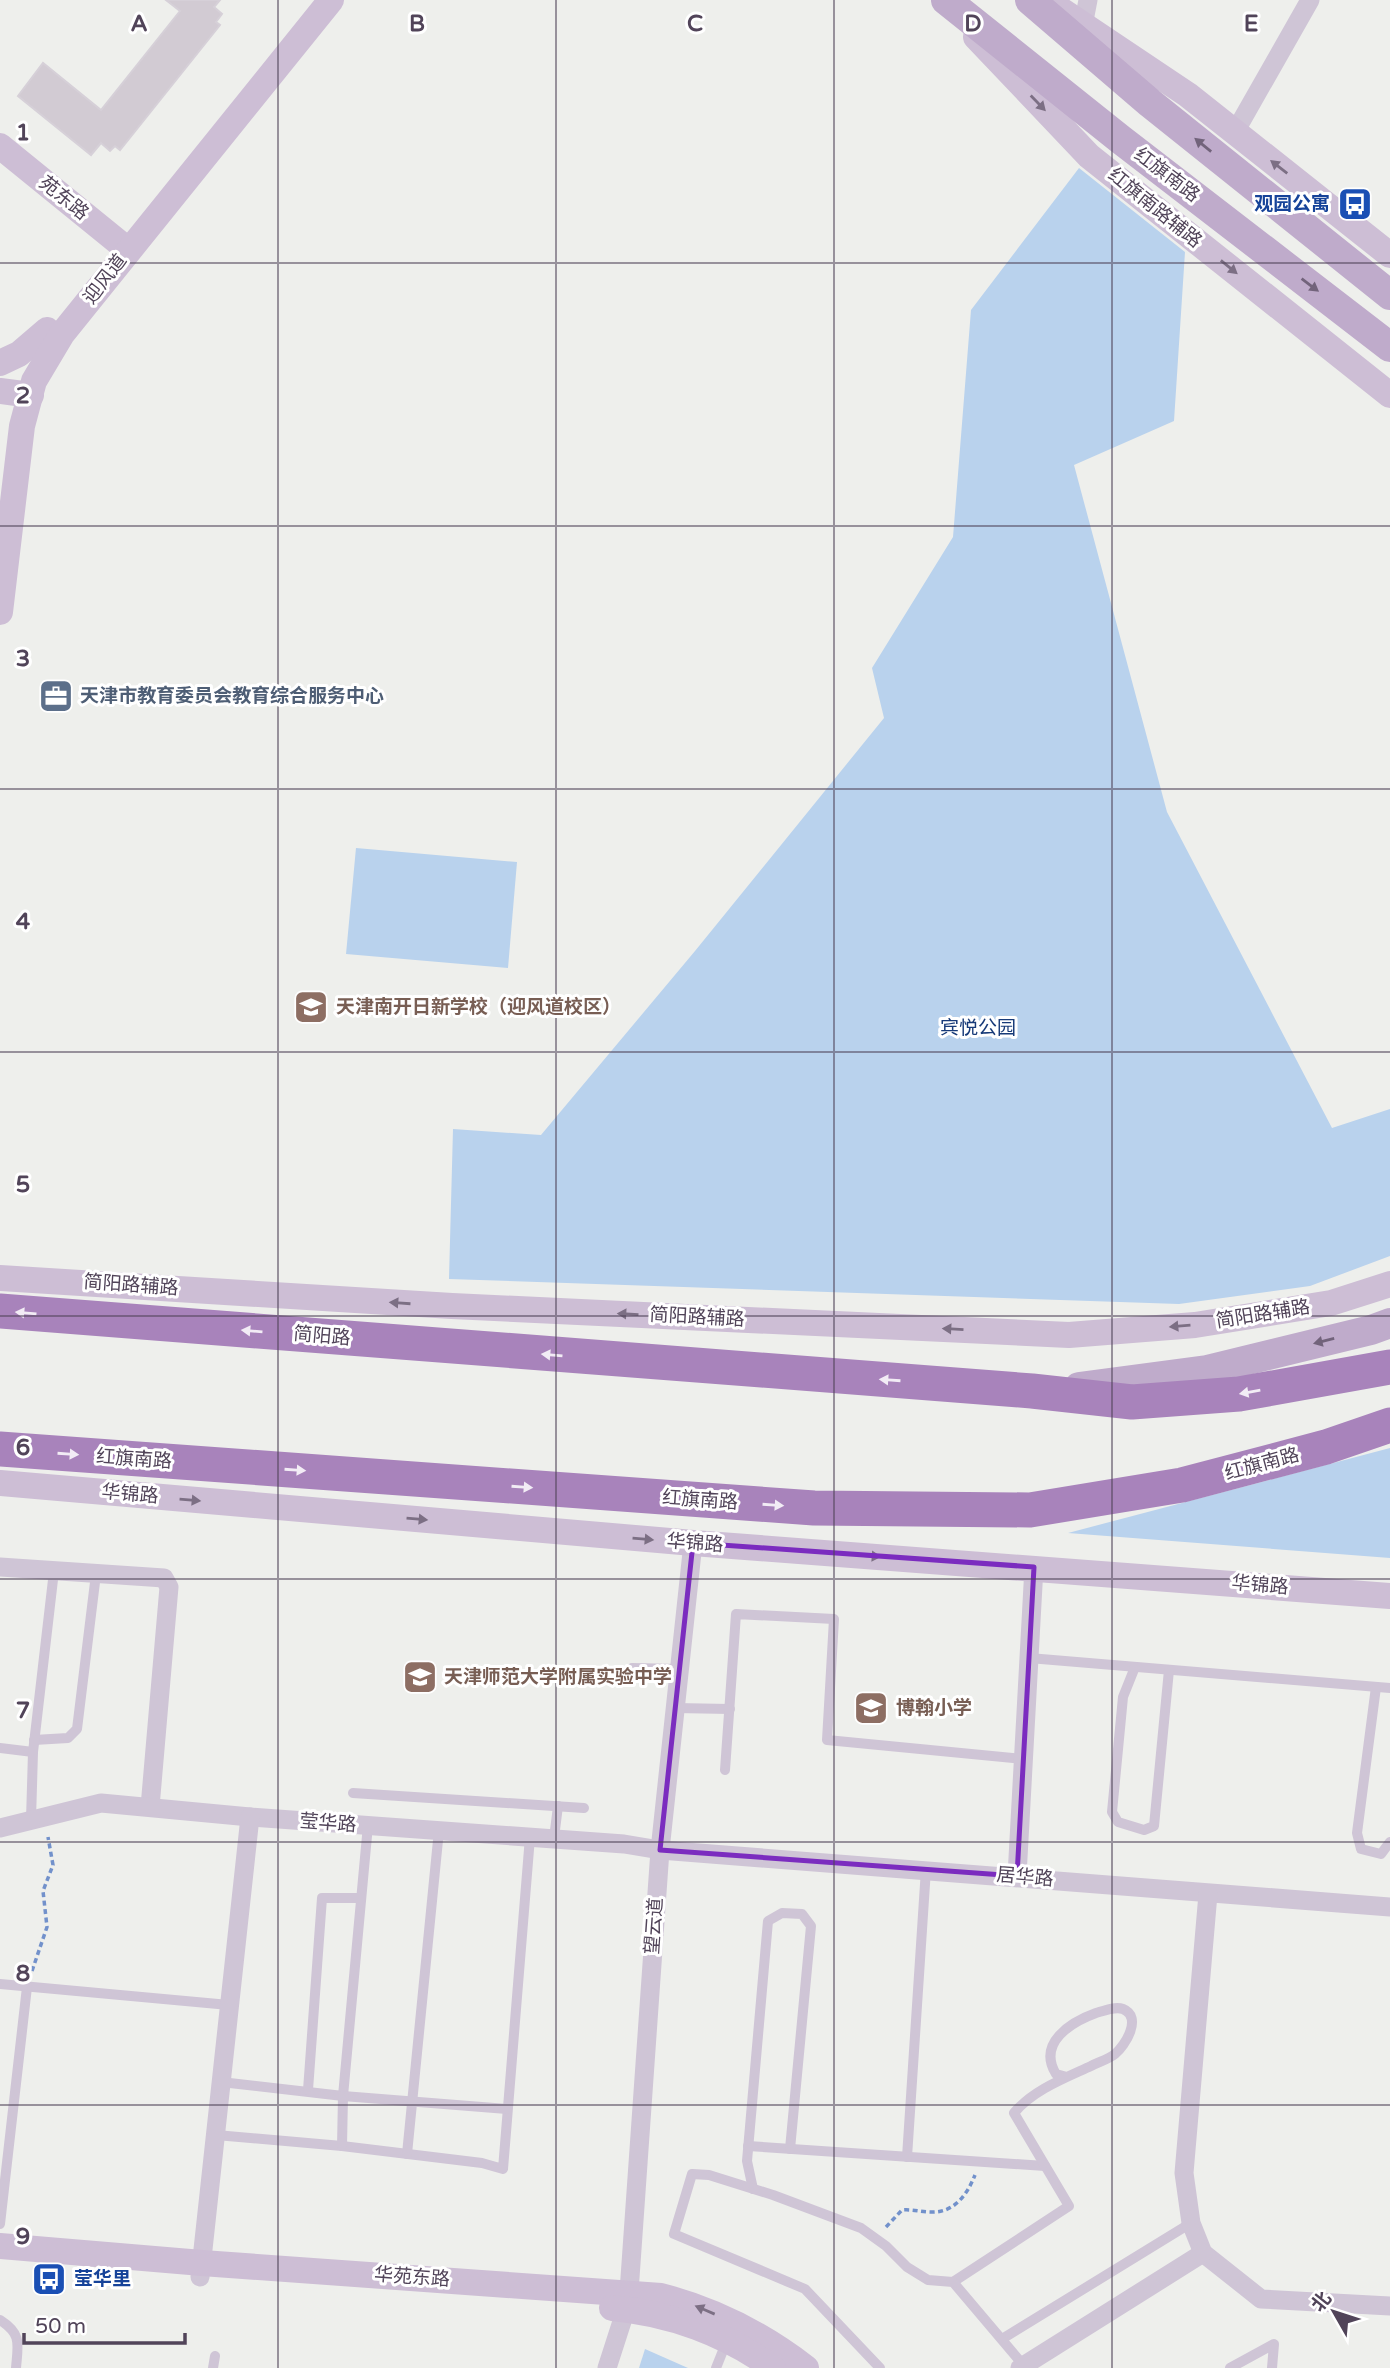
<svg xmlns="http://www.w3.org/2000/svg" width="1390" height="2368" viewBox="0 0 1390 2368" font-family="'Varela Round','Noto Sans SC',sans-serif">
	<rect width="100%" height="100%" fill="#eeefec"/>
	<g fill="#b9d2ed">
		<polygon points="1079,168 1185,252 1174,421 1074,465 1167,812 1332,1128 1390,1109 1390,1256 1310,1286 1179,1304 449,1279 453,1129 541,1135 695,951 884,718 872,668 953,537 971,310"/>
		<polygon points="356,848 517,862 508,968 346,954"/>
		<polygon points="1390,1448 1390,1558 1068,1533"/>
		<polygon points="645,2349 688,2368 639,2368"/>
	</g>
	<polygon fill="#d2cbd3" stroke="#d6d0d8" stroke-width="2" points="166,0 220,0 214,7 222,14 216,22 220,25 120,150 115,146 110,151 101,143 91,155 18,96 43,63 101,110 180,11"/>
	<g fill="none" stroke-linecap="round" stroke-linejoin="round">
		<g stroke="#7291cb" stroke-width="3.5" stroke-dasharray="5 3.5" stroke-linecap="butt">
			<polyline points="32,1971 47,1927 43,1891 53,1865 48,1837"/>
			<path d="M886,2227L902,2210C912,2209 921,2212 931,2212C954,2213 967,2195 975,2175"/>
		</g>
		<g stroke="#cfc5d6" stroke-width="10">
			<polyline points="1029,1658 1390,1688"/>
			<polyline points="1135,1667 1123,1697 1112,1812 1118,1822 1144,1830 1154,1826 1169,1670"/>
			<polyline points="632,1668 679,1669"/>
			<polyline points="1376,1687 1357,1833 1361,1849 1381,1854 1390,1842"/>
			<polyline points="675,1708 730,1709"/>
			<polyline points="34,1740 68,1738 77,1729 96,1574"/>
			<polyline points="0,1748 33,1752"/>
			<polyline points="725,1770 736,1614 834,1619 827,1740 1024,1759"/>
			<polyline points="353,1793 584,1808"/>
			<polyline points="31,1820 33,1752 54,1571"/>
			<polyline points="554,1838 558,1806"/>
			<polyline points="0,1984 229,2005"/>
			<polyline points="221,2082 343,2096 368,1825"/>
			<polyline points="308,2090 322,1898 361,1898"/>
			<polyline points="216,2135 342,2146 482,2163 503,2169 530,1837"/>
			<polyline points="342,2146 343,2096 507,2109"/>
			<polyline points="748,2146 1045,2166"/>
			<polyline points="407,2154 439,1830"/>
			<polyline points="907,2157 926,1869"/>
			<polyline points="753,2189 747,2161 768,1921 782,1913 802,1914 811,1926 790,2149"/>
			<polyline points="0,2224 27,1987"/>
			<path d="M953,2282L1069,2206L1014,2113C1033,2090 1065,2078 1091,2066C1099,2062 1109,2059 1115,2054C1125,2046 1143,2017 1123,2009C1115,2006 1103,2011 1096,2013C1071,2022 1037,2043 1056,2074L1067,2077"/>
			<path d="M0,2320C22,2334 18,2344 16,2368"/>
			<polyline points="1002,2339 1191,2223"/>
			<polyline points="213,2368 215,2356"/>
			<polyline points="716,2368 726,2343"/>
			<polyline points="880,2368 805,2289 674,2234 692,2174 709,2175 773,2195 861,2228 886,2246 907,2267 928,2280 953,2282 1025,2367"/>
			<polyline points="1230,2368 1274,2344 1272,2368"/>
		</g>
		<g stroke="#cfc5d6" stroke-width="19">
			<polyline points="1083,26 1088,0"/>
			<polyline points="1235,132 1310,0"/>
			<polyline points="0,1567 164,1578 169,1587 150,1807"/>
			<polyline points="0,1828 101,1803 250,1817 624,1844 660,1850 1390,1907"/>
			<polyline points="1017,1876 1034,1567"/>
			<polyline points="1208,1894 1184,2173 1191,2223 1203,2253 1261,2299 1390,2306"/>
			<polyline points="200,2277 250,1817"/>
			<polyline points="607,2368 626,2309 629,2292 660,1850 693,1543"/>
			<polyline points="1020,2368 1203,2253"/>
		</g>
		<g stroke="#cdbed5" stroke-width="26">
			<polyline points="1055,6 1188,95 1390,255"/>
			<polyline points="976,37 1089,156 1390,395"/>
			<polyline points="0,146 128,250"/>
			<polyline points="0,363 19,354 47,330"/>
			<polyline points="0,391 31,395"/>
			<polyline points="0,612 22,426 34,381 62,334 331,0"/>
			<polyline points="0,1278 452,1306 1069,1335 1195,1325 1331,1303 1390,1284"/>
			<polyline points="0,1483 693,1543 1390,1596"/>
			<path d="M0,2246L202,2263L661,2296C715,2310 762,2334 806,2368"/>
			<path d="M612,2308C670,2313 726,2334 773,2368"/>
		</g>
		<g stroke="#bfabcb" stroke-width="30">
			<polyline points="946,0 1120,139 1390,347"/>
			<polyline points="1030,0 1150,103 1390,295"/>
			<polyline points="1079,1387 1207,1370 1371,1330 1390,1323"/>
		</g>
		<g stroke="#a883bb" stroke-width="35">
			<polyline points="0,1311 1032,1391 1132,1402 1239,1394 1390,1367"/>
			<polyline points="0,1449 814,1508 1030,1510 1182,1485 1326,1447 1390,1425"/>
		</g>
	</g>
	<defs><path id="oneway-solid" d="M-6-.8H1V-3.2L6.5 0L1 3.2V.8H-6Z" transform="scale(1.75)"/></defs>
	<g fill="#7c6f84">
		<use href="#oneway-solid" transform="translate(1038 103) rotate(46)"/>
		<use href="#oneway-solid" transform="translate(1279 167) rotate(-142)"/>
		<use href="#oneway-solid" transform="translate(1229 267) rotate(39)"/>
		<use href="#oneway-solid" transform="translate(400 1303) rotate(-176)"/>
		<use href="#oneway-solid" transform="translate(628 1314) rotate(-177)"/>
		<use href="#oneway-solid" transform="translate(1180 1326) rotate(175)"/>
		<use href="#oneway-solid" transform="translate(953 1329) rotate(-177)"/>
		<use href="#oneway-solid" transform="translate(190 1500) rotate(5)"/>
		<use href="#oneway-solid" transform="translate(417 1519) rotate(5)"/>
		<use href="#oneway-solid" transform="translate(643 1539) rotate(5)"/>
		<use href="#oneway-solid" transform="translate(870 1556) rotate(4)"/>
		<use href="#oneway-solid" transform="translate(705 2310) rotate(-157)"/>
	</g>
	<g fill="#72637b">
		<use href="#oneway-solid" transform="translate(1203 145) rotate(-141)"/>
		<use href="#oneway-solid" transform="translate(1310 285) rotate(37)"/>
		<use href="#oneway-solid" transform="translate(1324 1341) rotate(166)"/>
	</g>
	<g fill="#f2ecf5">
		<use href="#oneway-solid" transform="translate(26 1313) rotate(-175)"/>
		<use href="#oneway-solid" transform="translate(252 1331) rotate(-175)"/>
		<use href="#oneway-solid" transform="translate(552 1355) rotate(-175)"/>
		<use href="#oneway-solid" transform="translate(890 1380) rotate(-176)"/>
		<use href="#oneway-solid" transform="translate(1250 1392) rotate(170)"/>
		<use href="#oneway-solid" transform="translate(68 1454) rotate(4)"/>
		<use href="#oneway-solid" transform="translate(295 1470) rotate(4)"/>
		<use href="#oneway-solid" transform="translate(522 1487) rotate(4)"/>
		<use href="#oneway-solid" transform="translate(773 1505) rotate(4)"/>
	</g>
	<path fill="none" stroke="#7b2cbf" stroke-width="5" stroke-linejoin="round" d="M693,1543L1034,1567L1017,1876L660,1850Z"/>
	<path fill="none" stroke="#514459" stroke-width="2" stroke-opacity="0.55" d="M278,0V2368M556,0V2368M834,0V2368M1112,0V2368M0,263H1390M0,526H1390M0,789H1390M0,1052H1390M0,1316H1390M0,1579H1390M0,1842H1390M0,2105H1390"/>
	<defs>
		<g id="bus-square" transform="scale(1.75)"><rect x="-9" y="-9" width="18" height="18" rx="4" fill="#1a4fb4" stroke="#fff"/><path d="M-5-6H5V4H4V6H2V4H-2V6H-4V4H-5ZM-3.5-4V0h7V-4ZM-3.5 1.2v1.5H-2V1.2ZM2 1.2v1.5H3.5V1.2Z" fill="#fff"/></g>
		<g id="office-square" transform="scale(1.75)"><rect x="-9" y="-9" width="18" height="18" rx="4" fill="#5c6f8a" stroke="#fff"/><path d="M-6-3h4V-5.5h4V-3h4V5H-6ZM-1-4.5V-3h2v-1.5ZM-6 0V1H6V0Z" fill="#fff"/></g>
		<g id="school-square" transform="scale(1.75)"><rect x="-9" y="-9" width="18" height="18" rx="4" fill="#8d6e63" stroke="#fff"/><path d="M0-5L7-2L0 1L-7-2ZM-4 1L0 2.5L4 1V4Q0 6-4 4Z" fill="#fff"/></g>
		<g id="university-square" transform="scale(1.75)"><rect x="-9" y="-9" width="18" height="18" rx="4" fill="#8d6e63" stroke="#fff"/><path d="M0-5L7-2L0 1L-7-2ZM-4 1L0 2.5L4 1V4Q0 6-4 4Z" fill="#fff"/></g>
	</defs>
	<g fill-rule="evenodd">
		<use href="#bus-square" x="1355" y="204"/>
		<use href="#office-square" x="56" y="696"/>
		<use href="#school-square" x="311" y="1007"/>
		<use href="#university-square" x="420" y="1677"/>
		<use href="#school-square" x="871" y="1708"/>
		<use href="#bus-square" x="49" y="2279"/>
	</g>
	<g text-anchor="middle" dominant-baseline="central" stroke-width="6" stroke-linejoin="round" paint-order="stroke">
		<g font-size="19" fill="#514459" stroke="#fff">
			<text transform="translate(1167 175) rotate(37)">红旗南路</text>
			<text transform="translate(64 198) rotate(39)">苑东路</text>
			<text transform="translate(1155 208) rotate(39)">红旗南路辅路</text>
			<text transform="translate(105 279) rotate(-52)">迎风道</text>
			<text transform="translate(131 1285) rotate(4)">简阳路辅路</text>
			<text transform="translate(1263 1314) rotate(-9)">简阳路辅路</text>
			<text transform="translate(697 1317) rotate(3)">简阳路辅路</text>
			<text transform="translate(322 1336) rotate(5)">简阳路</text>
			<text transform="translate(134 1459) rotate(4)">红旗南路</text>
			<text transform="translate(1262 1464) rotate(-15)">红旗南路</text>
			<text transform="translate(130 1494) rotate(5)">华锦路</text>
			<text transform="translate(700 1500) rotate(4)">红旗南路</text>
			<text transform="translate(695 1543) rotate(4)">华锦路</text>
			<text transform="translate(1260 1585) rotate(5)">华锦路</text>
			<text transform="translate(328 1823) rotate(4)">莹华路</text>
			<text transform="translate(1025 1877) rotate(5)">居华路</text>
			<text transform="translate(654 1926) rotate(-86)">望云道</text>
			<text transform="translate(412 2277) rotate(4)">华苑东路</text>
		</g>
		<g font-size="19" font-weight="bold" fill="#164399" stroke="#fff" text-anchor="end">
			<text x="1330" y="204">观园公寓</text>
			<text x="74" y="2279" text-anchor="start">莹华里</text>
		</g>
		<g font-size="19" font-weight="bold" fill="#4e5e75" stroke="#fff" text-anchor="start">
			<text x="80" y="696">天津市教育委员会教育综合服务中心</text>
		</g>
		<g font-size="19" font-weight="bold" fill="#785e54" stroke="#fff" text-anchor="start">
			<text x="336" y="1007">天津南开日新学校（迎风道校区）</text>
			<text x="444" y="1677">天津师范大学附属实验中学</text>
			<text x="896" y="1708">博翰小学</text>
		</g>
		<g font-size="19" fill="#173a78" stroke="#fff">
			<text x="978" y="1028">宾悦公园</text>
		</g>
	</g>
	<g font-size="23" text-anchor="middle" font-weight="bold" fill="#514459" stroke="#fff" stroke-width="6" stroke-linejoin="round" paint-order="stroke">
		<text x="139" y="31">A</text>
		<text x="417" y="31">B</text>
		<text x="695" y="31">C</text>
		<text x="973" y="31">D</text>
		<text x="1251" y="31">E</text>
		<text x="23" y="140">1</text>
		<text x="23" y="403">2</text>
		<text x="23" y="666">3</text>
		<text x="23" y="929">4</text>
		<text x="23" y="1192">5</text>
		<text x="23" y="1455">6</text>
		<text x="23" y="1718">7</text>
		<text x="23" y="1981">8</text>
		<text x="23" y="2244">9</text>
	</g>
	<g transform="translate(1334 2312) rotate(309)" stroke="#ffffff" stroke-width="5" paint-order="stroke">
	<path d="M0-5L12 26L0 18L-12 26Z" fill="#514459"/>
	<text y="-10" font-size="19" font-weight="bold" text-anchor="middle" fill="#514459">北</text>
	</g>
	<path d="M24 2333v10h161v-10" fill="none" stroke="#514459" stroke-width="3.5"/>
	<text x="35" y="2333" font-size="21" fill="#514459" stroke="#ffffff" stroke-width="5" paint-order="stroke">50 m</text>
</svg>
